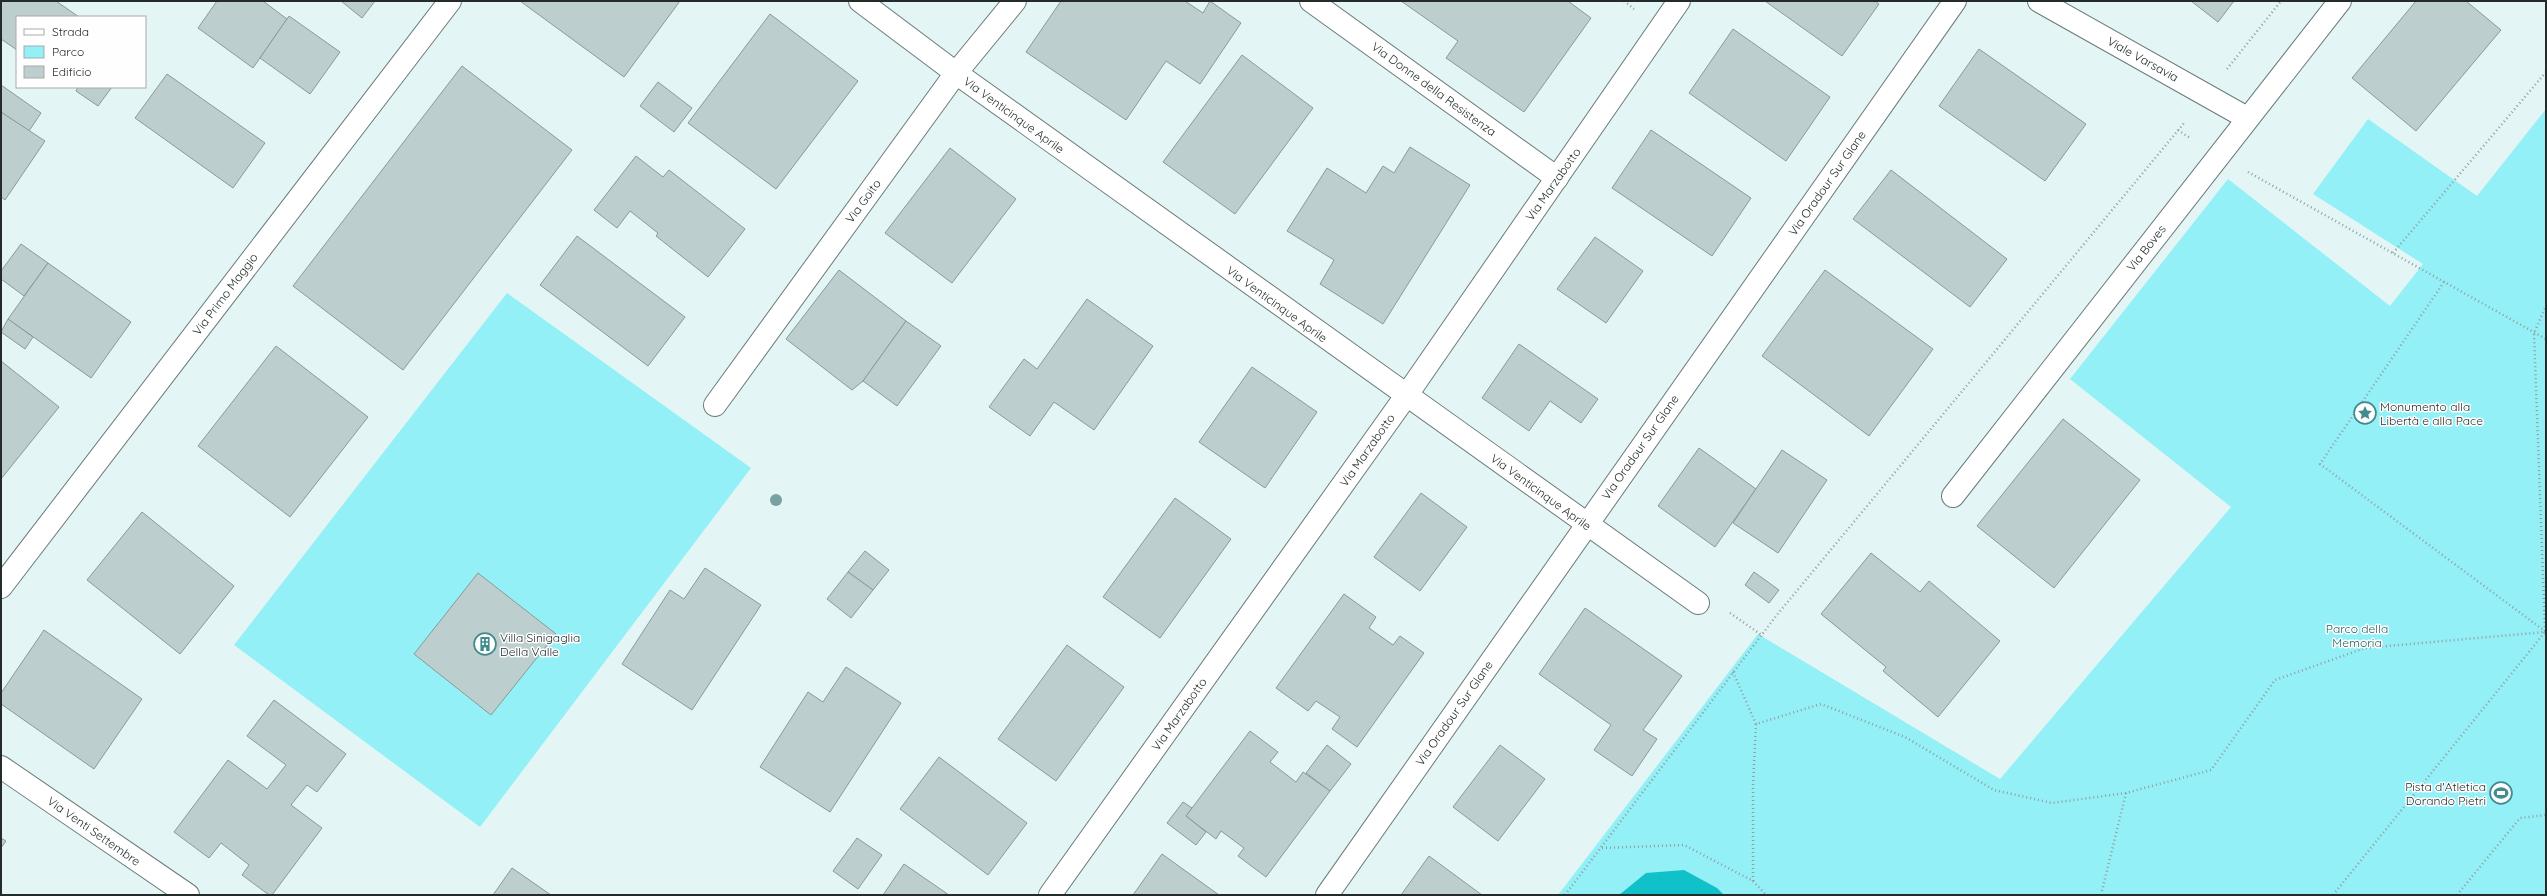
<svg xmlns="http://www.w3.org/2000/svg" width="2547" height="896" viewBox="0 0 2547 896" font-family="Quicksand,sans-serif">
	<rect width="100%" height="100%" fill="#e4f5f6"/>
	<g fill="#93f0f6">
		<polygon points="2546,109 2546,895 1558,895 1758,634 2000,779 2231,507 2070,379 2228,179 2390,306 2423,264 2313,194 2368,119 2477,196"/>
		<polygon points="507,293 751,468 480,827 234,645"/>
	</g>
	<polygon fill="#11c1ca" points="1684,870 1717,888 1724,895 1619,895 1646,873"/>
	<g fill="#bdcecf" stroke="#899a9a">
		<polygon points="1,1 56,1 79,17 17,17 17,50 1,39"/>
		<polygon points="217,1 263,1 287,19 253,68 198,28"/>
		<polygon points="341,1 375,1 362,18"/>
		<polygon points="520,1 680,1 624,77"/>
		<polygon points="1061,1 1185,1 1203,13 1210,1 1241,23 1200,84 1166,61 1126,120 1026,52"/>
		<polygon points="1401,1 1568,1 1591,18 1524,112 1446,58 1458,41"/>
		<polygon points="1765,1 1875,1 1879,4 1842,56"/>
		<polygon points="2191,1 2234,1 2218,22"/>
		<polygon points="2416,1 2466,1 2501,30 2416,131 2352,78"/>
		<polygon points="770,14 858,81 776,189 688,123"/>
		<polygon points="289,16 340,52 310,94 260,58"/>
		<polygon points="1733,29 1830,97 1786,161 1689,93"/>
		<polygon points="1979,49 2086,124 2045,181 1939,106"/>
		<polygon points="1242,55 1313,108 1235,214 1163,162"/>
		<polygon points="462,66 572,150 403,370 293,286"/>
		<polygon points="167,74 265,143 233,188 135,118"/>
		<polygon points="658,82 692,108 674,132 640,106"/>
		<polygon points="1,85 41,113 29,131 1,112"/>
		<polygon points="78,87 112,87 98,106 76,91"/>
		<polygon points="1,112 45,141 5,200 1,197"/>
		<polygon points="1651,130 1751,198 1712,256 1612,188"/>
		<polygon points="1410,147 1470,185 1383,324 1320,284 1334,260 1287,231 1327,168 1366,193 1383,166 1394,173"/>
		<polygon points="950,148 1016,199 952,283 885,233"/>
		<polygon points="636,156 663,177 669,170 745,229 708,277 656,236 658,233 630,211 617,228 594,210"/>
		<polygon points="1891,170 2007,259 1970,307 1853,219"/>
		<polygon points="577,236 685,317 648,366 540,285"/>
		<polygon points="1595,237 1643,271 1606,323 1557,289"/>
		<polygon points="21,244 48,263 24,296 1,279 1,271"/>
		<polygon points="48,263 131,322 91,378 8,319"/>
		<polygon points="839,270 906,321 863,381 852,390 786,339"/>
		<polygon points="1825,270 1933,349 1869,436 1762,356"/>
		<polygon points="1087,299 1153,346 1094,430 1054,402 1030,436 989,407 1024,359 1037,369"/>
		<polygon points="8,319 33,337 25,349 1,332"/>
		<polygon points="906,321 941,346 897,406 863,381"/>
		<polygon points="1519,344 1598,399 1581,423 1550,401 1529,431 1482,398"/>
		<polygon points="276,346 368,417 290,517 198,446"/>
		<polygon points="1,361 59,407 1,479"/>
		<polygon points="1252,367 1317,412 1265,488 1199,442"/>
		<polygon points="2063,419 2140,480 2054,588 1977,526"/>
		<polygon points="1699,448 1756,489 1715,547 1658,506"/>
		<polygon points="1782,450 1827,480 1778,553 1733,523"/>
		<polygon points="1421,493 1467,527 1420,591 1374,557"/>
		<polygon points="1175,498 1231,539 1160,638 1103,597"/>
		<polygon points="142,512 234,586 180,654 87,580"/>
		<polygon points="865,551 889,570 873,590 848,572"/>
		<polygon points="1871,553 1920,592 1929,581 2000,641 1938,717 1883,671 1886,667 1821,614"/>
		<polygon points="705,568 761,605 692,710 622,664 670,590 684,599"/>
		<polygon points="848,572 873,590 851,618 827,599"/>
		<polygon points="1754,572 1779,590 1769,603 1745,585"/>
		<polygon points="478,573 556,634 491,715 414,654"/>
		<polygon points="1344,594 1376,617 1369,628 1393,645 1400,636 1424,653 1357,747 1332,729 1340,717 1316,701 1308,711 1276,688"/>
		<polygon points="1585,608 1682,676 1643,730 1657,739 1632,776 1594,750 1611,725 1539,674"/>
		<polygon points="44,630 142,699 94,769 1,704 1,693"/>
		<polygon points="1067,645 1124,687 1056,781 998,739"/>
		<polygon points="846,667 901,703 830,812 760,767 808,692 823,702"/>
		<polygon points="274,700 346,754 317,792 307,785 291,805 322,828 272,895 269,895 242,875 249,865 221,843 209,858 174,832 228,760 267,789 286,765 247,736"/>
		<polygon points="1250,731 1278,752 1270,762 1296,782 1303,772 1330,791 1266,877 1238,856 1244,848 1221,831 1216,839 1186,816"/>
		<polygon points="1327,745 1351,764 1330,791 1306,773"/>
		<polygon points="1500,745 1545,779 1498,841 1453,807"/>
		<polygon points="939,757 1027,823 988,875 900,809"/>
		<polygon points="1183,802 1192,808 1186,816 1206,832 1196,845 1167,823"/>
		<polygon points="1,838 6,841 1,848"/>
		<polygon points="857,838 882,855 858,889 833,871"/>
		<polygon points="1162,854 1219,895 1133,895"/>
		<polygon points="1429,856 1482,895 1401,895"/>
		<polygon points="904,864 949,895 883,895"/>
		<polygon points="512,868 551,895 493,895"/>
	</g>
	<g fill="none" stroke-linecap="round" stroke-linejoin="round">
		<g stroke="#6b7b7b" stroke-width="24">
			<g id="minor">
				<polyline points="860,1 956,73 1698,603"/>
				<polyline points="1311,1 1557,178"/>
				<polyline points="2039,1 2247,118"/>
				<polyline points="715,405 956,73 1015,1"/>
				<polyline points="1953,496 2340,1"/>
				<polyline points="1,587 450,1"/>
				<polyline points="1,767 188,895"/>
				<polyline points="1050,895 1406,396 1679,1"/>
				<polyline points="1327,895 1955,1"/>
			</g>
		</g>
		<g stroke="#919e9e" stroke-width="2.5" stroke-dasharray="1 3" stroke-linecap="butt">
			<polyline points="1624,1 1634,9"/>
			<polyline points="2227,69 2281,1"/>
			<polyline points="2178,130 2190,138"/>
			<polyline points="2248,172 2546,339"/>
			<polyline points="2393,253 2546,72"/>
			<polyline points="2444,282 2320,464 2546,632"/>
			<polyline points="1730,613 1763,636"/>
			<polyline points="2545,631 2534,333 2546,306"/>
			<polyline points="1733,672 1756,724"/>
			<polyline points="1602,848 1684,845 1753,881 1766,895"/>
			<polyline points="1753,881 1753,785 1756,724 1821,704 1905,737 1994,790 2052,803 2126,793"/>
			<polyline points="1565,895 1776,616 2185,122"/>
			<polyline points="2101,895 2126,793 2211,770 2275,680 2365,648 2545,632"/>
			<polyline points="2333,895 2545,632"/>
			<polyline points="2457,895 2520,818 2546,815"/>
		</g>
		<use href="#minor" stroke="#fff" stroke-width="22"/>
	</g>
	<circle fill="#78a1a4" cx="776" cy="500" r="6"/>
	<defs>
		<g id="sight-ring" transform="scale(1.15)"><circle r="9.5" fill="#fefefe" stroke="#438b8f" stroke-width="1.5"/><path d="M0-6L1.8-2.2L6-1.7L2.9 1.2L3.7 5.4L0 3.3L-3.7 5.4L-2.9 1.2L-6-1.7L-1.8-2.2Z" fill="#438b8f"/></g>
		<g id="building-ring" transform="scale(1.15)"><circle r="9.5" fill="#fefefe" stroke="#438b8f" stroke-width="1.5"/><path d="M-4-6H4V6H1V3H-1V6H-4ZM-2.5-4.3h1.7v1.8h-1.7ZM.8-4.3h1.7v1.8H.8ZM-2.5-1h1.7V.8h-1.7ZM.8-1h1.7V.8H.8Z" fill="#438b8f"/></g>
		<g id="stadium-ring" transform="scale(1.15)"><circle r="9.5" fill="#fefefe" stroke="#438b8f" stroke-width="1.5"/><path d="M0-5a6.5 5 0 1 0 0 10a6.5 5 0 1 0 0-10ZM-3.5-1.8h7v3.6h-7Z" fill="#438b8f"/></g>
	</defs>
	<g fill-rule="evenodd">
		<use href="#sight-ring" x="2365" y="413"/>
		<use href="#building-ring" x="485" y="644"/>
		<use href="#stadium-ring" x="2501" y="793"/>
	</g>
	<g text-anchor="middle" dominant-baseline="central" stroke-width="3" stroke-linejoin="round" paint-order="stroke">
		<g font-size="12" fill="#242b2b" stroke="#fefefe">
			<text transform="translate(2143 59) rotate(29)">Viale Varsavia</text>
			<text transform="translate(1434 89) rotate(36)">Via Donne della Resistenza</text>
			<text transform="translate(1014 115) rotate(36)">Via Venticinque Aprile</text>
			<text transform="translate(1827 183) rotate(-55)">Via Oradour Sur Glane</text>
			<text transform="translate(1553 184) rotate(-55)">Via Marzabotto</text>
			<text transform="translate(863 201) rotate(-54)">Via Goito</text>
			<text transform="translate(2146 248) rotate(-52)">Via Boves</text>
			<text transform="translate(225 294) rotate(-53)">Via Primo Maggio</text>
			<text transform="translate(1277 304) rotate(36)">Via Venticinque Aprile</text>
			<text transform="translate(1640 447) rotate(-55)">Via Oradour Sur Glane</text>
			<text transform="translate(1367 450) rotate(-55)">Via Marzabotto</text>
			<text transform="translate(1541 492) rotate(36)">Via Venticinque Aprile</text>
			<text transform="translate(1454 713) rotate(-55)">Via Oradour Sur Glane</text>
			<text transform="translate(1179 714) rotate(-55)">Via Marzabotto</text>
			<text transform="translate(94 831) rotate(35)">Via Venti Settembre</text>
		</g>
		<g font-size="12" fill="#242b2b" stroke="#fefefe" text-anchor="start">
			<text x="2380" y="406">Monumento alla<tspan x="2380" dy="14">Libertà e alla Pace</tspan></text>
			<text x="500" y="637">Villa Sinigaglia<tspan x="500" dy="14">Della Valle</tspan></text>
			<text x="2486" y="786" text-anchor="end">Pista d'Atletica<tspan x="2486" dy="14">Dorando Pietri</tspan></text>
		</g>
		<g font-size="12" fill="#1f5c60" stroke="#fefefe">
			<text x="2357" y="628">Parco della<tspan x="2357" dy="14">Memoria</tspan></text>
		</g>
	</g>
	<rect width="2547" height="896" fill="none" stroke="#242b2b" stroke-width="4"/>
	<rect x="16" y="16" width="130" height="72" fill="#fefefe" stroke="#a7aaaa"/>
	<rect x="24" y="29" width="20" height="6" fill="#ffffff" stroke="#a7aaaa"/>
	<text x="52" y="36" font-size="12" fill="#242b2b">Strada</text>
	<rect x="24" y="46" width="20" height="12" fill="#93f0f6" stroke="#a7aaaa"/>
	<text x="52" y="56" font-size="12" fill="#242b2b">Parco</text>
	<rect x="24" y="66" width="20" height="12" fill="#bdcecf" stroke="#a7aaaa"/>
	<text x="52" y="76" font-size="12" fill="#242b2b">Edificio</text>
</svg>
